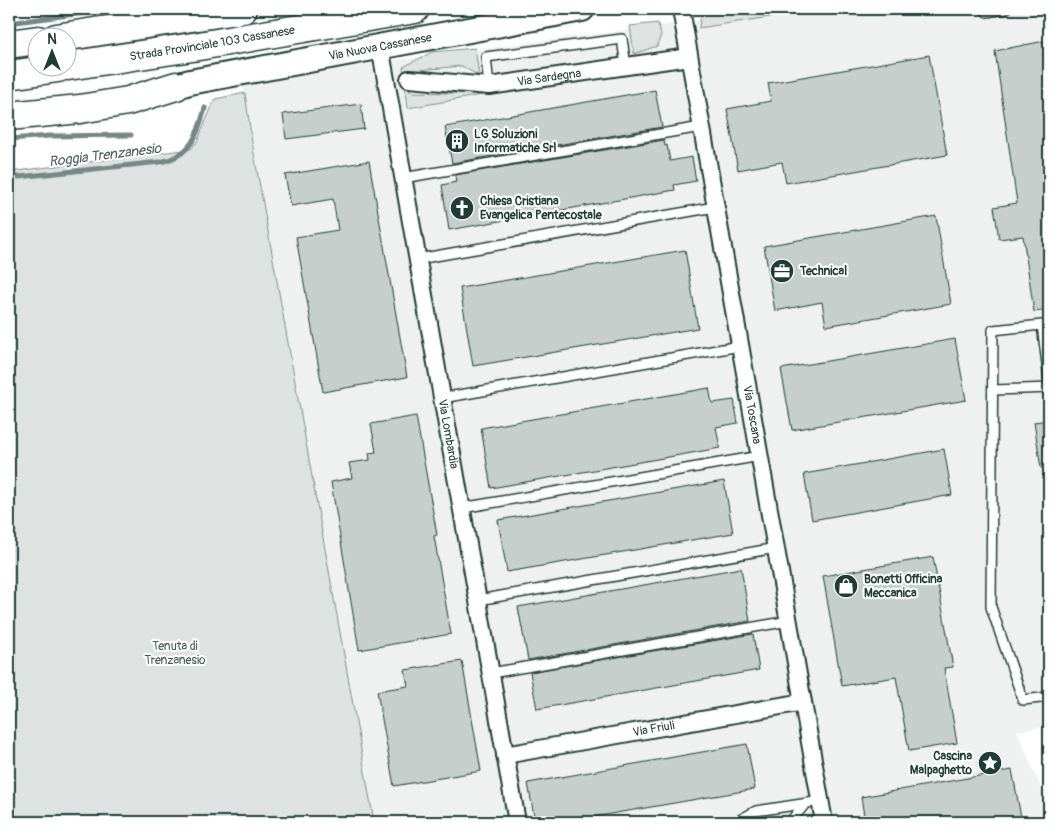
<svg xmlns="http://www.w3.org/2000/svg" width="1058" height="831" viewBox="0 0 1058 831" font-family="Pangolin,sans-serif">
	<rect width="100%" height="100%" fill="#fff"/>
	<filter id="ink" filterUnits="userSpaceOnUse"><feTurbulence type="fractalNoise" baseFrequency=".02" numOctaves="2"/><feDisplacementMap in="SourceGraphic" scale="10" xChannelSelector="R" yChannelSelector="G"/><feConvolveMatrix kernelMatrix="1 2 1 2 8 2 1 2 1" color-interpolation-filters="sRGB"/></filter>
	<g filter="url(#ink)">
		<polygon fill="#eef1f0" points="779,9 1049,9 1049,726 1017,731 1049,807 1049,822 370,822 242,80 696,21"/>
		<g fill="#dee3e2" stroke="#7e908b">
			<polygon points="707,9 822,9 699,28 700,19"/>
			<polygon points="658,23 661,35 657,46 634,54 630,26"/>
			<polygon points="475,48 479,76 462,66 409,71 410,92 487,94 408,108 403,67 432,52"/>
			<polygon points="245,93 252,142 374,822 9,822 9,172 191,149 197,142 215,99"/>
		</g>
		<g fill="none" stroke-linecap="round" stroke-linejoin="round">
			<g stroke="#758883" stroke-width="5">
				<polyline points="9,23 114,9"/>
				<polyline points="9,139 50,136 131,135"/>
				<path d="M9,178L160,162C191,156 198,135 205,108"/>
			</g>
		</g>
		<g fill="#c7cfcc" stroke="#1f3d34">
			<polygon points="1049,40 1049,310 1034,312 1023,236 999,239 994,207 1017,203 995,51"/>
			<polygon points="929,55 947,155 786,183 782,162 738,170 727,109 771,101 768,83"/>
			<polygon points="655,90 662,127 452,163 445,127"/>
			<polygon points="361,104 364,129 286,139 283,114"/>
			<polygon points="664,140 665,146 667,145 670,161 692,157 696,181 674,185 675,190 449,230 442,185 456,182 455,175"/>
			<polygon points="369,161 407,377 323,392 296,237 338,230 333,199 291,206 285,175"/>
			<polygon points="936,216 951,304 826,326 822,302 775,311 764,246"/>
			<polygon points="685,250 698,328 473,366 460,288"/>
			<polygon points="955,339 966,400 792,430 781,369"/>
			<polygon points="709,388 712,403 734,400 738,423 716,427 720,448 491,488 481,428"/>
			<polygon points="416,416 437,535 434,536 451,634 359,650 331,482 352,478 349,463 370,460 369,453 376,452 371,424"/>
			<polygon points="1049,420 1049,468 1041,468 1034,422"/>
			<polygon points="944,449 952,495 812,520 804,474"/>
			<polygon points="724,481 733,533 507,572 498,520"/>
			<polygon points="933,557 953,667 944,668 957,743 909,751 896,677 842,686 823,576"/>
			<polygon points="741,568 750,621 528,660 518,607"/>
			<polygon points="753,634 759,670 537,709 530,672"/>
			<polygon points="462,661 481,771 394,786 377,691 408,686 405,670"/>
			<polygon points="747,744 755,789 576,820 576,822 535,822 528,783"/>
			<polygon points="1012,770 1022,822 865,822 861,797"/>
		</g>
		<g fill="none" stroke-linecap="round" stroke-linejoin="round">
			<g stroke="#1f3d34" stroke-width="12">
				<g id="lane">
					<polyline points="987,12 1006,9"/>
					<polyline points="489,86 486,57 622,39 626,66"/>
					<polyline points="403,178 701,127"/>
					<polyline points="418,259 715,207"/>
					<polyline points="1049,380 1042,325 993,330 991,607 1023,700 1049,697"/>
					<polyline points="993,390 1049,388"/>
					<polyline points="442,398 740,346"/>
					<polyline points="462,508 760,456"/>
					<polyline points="478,600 776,548"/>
					<polyline points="491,673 789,621"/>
					<polyline points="736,822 756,811 821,801"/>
					<polyline points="790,822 805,804"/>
				</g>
			</g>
			<g stroke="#1f3d34" stroke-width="20">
				<g id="street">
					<path id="s1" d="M681,9L824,822"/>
					<path id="s2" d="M380,46L517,822"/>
					<path id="s3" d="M409,79L489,86L689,57"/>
					<path id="s4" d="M505,755L803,702"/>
				</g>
			</g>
			<g stroke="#1f3d34" stroke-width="28">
				<g id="secondary">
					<path id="s5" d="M176,86L190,82L582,9"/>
				</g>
			</g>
			<g stroke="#1f3d34" stroke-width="31">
				<g id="highway">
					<polyline points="56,38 243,9"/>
					<polyline points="9,44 38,40"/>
					<path id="s6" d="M68,66L199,46L415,9"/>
					<polyline points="9,75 58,68"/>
					<polyline points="9,116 80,109 128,101 176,86"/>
				</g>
			</g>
			<use href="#lane" stroke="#fff" stroke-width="9"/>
			<use href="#street" stroke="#fff" stroke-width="16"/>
			<use href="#secondary" stroke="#fff" stroke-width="24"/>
			<use href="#highway" stroke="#fff" stroke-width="28"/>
		</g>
	</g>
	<defs>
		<g id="building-disc" transform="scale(1.25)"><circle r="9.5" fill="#1f3d34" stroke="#fff"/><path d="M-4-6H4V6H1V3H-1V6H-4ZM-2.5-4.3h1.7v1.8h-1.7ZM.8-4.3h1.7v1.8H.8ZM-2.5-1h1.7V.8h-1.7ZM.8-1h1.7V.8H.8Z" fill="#fff"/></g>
		<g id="church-disc" transform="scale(1.25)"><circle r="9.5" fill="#1f3d34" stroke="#fff"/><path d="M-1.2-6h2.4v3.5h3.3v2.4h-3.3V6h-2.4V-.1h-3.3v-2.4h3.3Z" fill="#fff"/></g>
		<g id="office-disc" transform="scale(1.25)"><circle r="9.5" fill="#1f3d34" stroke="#fff"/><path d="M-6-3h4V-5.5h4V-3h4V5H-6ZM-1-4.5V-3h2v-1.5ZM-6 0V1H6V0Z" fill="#fff"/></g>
		<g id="shop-disc" transform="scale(1.25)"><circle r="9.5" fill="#1f3d34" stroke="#fff"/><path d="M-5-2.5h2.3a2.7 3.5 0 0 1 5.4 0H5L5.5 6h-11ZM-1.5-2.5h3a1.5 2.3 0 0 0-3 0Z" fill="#fff"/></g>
		<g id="sight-disc" transform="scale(1.25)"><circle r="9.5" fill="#1f3d34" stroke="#fff"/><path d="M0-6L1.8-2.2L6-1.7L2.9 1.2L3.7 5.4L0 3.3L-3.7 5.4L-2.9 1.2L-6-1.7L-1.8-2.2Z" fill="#fff"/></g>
	</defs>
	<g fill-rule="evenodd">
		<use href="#building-disc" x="457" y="141"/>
		<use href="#church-disc" x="462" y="208"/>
		<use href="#office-disc" x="782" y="271"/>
		<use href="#shop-disc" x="846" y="586"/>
		<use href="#sight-disc" x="990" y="763"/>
	</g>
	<g text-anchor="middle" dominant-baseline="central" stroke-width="4" stroke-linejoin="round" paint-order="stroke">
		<g font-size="12" fill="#1f3d34" stroke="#fff">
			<text stroke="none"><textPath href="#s6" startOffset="146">Strada Provinciale 103 Cassanese</textPath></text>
			<text stroke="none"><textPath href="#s5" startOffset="208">Via Nuova Cassanese</textPath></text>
			<text stroke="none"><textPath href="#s3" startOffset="141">Via Sardegna</textPath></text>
			<text stroke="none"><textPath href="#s1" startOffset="412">Via Toscana</textPath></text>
			<text stroke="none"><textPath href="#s2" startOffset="394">Via Lombardia</textPath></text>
			<text stroke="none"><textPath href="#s4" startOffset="151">Via Friuli</textPath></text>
		</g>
		<g font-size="12" font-weight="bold" fill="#1f3d34" stroke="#fff" text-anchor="start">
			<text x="474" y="134">LG Soluzioni<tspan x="474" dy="14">Informatiche Srl</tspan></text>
			<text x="480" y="201">Chiesa Cristiana<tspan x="480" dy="14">Evangelica Pentecostale</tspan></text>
			<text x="800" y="271">Technical</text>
			<text x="864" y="579">Bonetti Officina<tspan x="864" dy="14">Meccanica</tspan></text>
			<text x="972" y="756" text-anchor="end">Cascina<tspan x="972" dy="14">Malpaghetto</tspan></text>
		</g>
		<g font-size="12" fill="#455e57" stroke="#fff">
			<text x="175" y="646">Tenuta di<tspan x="175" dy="14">Trenzanesio</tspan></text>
		</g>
		<g font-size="14" font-style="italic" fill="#4a625b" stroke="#fff">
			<text transform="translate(105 155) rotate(-7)">Roggia Trenzanesio</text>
		</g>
	</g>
	<rect width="1058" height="831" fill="none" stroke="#fff" stroke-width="30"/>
	<rect x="15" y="15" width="1028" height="801" fill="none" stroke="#1f3d34" stroke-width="2" filter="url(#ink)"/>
	<g transform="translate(52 52)"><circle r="24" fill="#ffffff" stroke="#a5b1ae"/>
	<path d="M0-4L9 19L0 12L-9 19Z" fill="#1f3d34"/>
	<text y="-8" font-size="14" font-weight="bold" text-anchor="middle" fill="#1f3d34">N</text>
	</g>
</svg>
